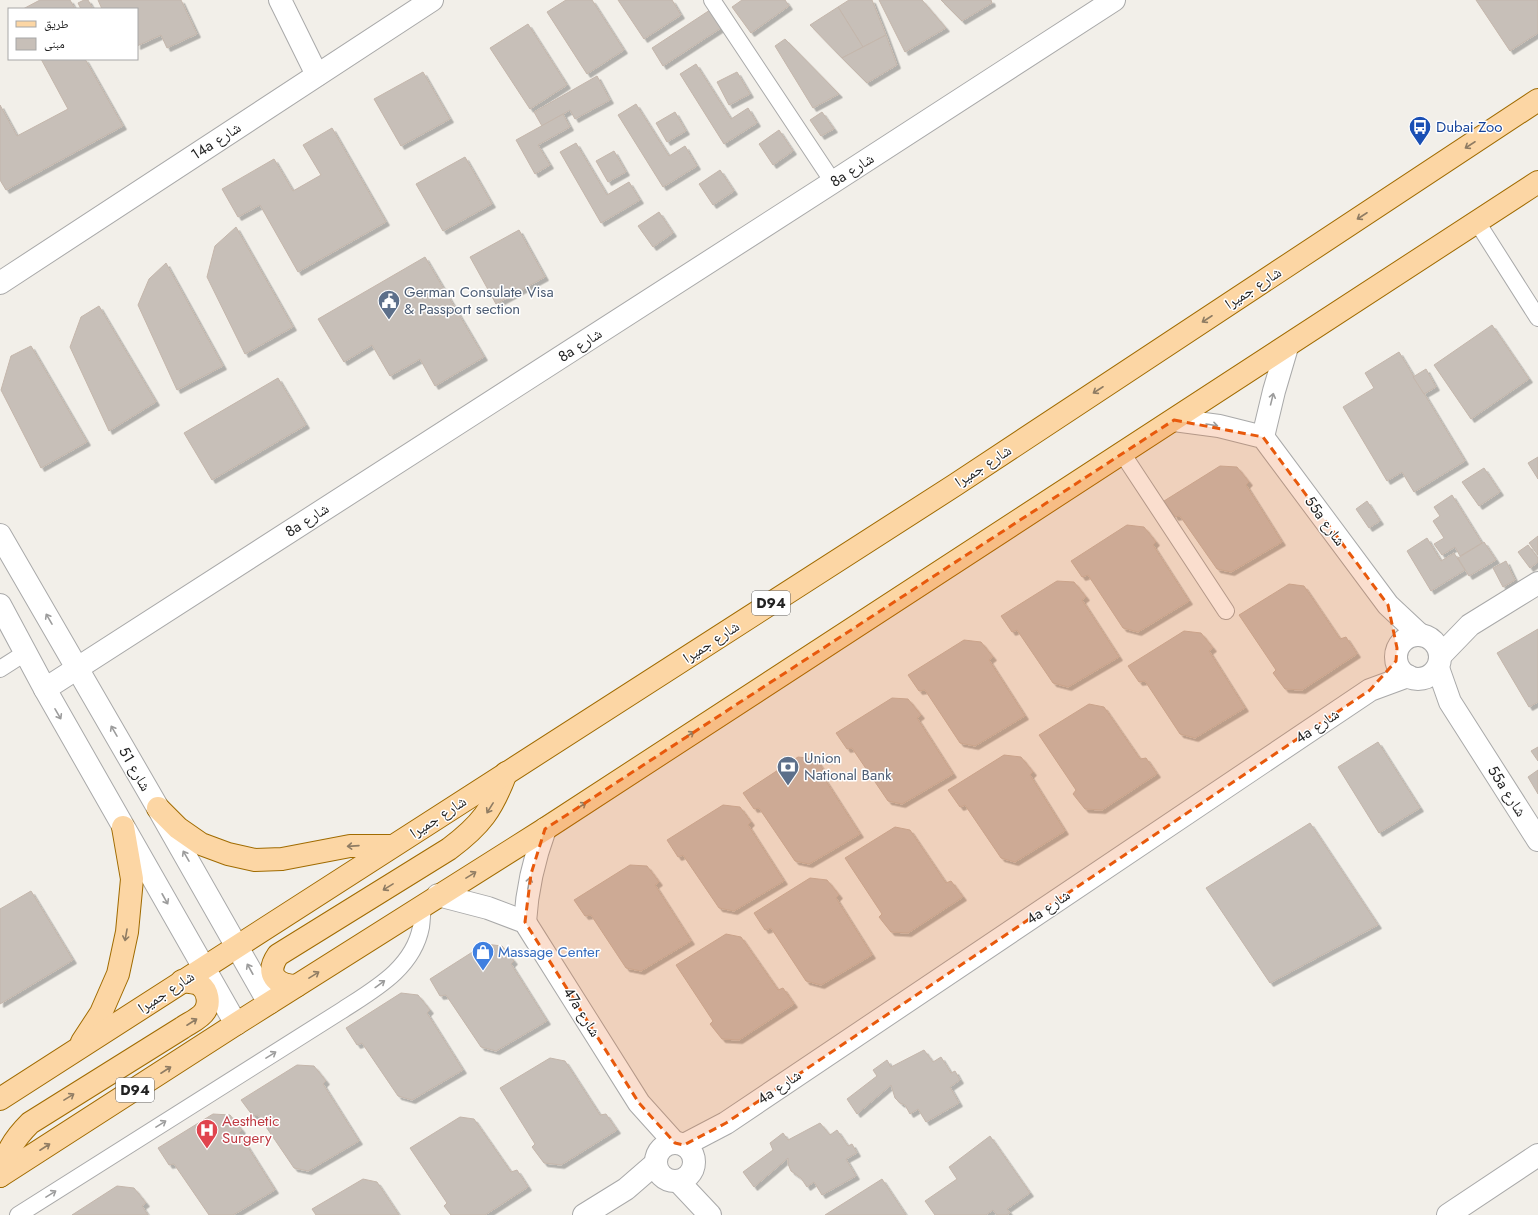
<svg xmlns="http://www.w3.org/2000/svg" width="1538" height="1215" viewBox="0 0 1538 1215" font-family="Jost,'Noto Naskh Arabic',sans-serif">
	<defs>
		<filter id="shadow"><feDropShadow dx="3.5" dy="3.5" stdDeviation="0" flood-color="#0004"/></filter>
	</defs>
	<rect width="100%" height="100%" fill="#f2efe9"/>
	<g fill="#c7bfb8" stroke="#c4b6ab" filter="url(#shadow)">
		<polygon points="40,0 70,0 75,9 23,9"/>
		<polygon points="84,0 88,0 93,9 81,9 78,3"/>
		<polygon points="98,0 181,0 197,34 167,48 161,35 137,46 137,9 102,9"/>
		<polygon points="566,0 592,0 624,50 587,74 547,12"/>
		<polygon points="618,0 672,0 681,15 644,39"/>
		<polygon points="742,0 785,0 789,6 751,33 732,7"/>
		<polygon points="849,0 872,0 886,35 863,47 838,7"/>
		<polygon points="879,0 922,0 946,28 905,52"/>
		<polygon points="941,0 991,0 992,3 962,21"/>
		<polygon points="1476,0 1538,0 1538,33 1510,51"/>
		<polygon points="838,7 863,47 842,58 810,25"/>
		<polygon points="710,10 721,28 663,66 652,48"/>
		<polygon points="528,24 567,85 530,109 490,48"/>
		<polygon points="886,35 897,65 867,83 842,58"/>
		<polygon points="785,39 839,94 813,108 775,46"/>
		<polygon points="41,59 85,59 123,126 6,190 0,180 0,105 17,136 68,109"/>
		<polygon points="696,64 731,119 748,108 757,123 724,144 680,74"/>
		<polygon points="423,72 450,119 401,146 374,99"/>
		<polygon points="737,72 750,94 729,105 717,82"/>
		<polygon points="597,76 610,100 575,119 570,110 542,126 534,112"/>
		<polygon points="636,104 669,156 685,146 697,166 663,187 618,115"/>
		<polygon points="675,112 686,131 667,142 656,123"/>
		<polygon points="822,112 834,129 821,136 810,120"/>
		<polygon points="563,114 570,127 538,145 550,165 535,174 516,140"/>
		<polygon points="332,128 386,222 298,272 260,205 238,217 222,189 274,159 293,191 321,175 303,145"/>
		<polygon points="779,130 793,151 773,165 759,144"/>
		<polygon points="576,143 607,195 629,182 640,200 601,223 560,152"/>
		<polygon points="614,151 626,172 608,182 596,161"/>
		<polygon points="465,157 492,204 443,231 416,184"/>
		<polygon points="720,170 734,191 713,205 699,184"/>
		<polygon points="659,212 673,233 653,247 638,226"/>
		<polygon points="236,227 293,327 245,354 207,277 215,246"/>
		<polygon points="519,230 545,277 496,304 470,257"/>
		<polygon points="425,257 484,357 435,386 420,359 390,376 372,345 344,362 318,319"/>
		<polygon points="166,263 223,366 177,390 138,305 149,279"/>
		<polygon points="99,306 156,402 109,431 70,347 81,317"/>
		<polygon points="1492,325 1529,379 1471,419 1434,365"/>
		<polygon points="31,346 87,442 41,468 1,390 11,356"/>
		<polygon points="1399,352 1465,461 1414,492 1402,472 1387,481 1343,407 1374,388 1365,373"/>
		<polygon points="1426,369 1436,387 1424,394 1413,377"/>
		<polygon points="278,378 306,425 212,480 184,433"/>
		<polygon points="1538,457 1538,479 1528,463"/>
		<polygon points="1220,466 1237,467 1249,482 1246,485 1282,542 1231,572 1217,569 1180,516 1175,517 1164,501"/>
		<polygon points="1484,468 1500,492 1479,506 1462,482"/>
		<polygon points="1452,495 1482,543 1460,556 1455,547 1442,555 1434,544 1444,538 1433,521 1440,516 1434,507"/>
		<polygon points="1367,501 1380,521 1369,528 1356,509"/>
		<polygon points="1127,525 1144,527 1156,542 1153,545 1189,601 1138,632 1123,628 1088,575 1082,577 1071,561"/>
		<polygon points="1538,536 1538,555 1529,543"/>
		<polygon points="1427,538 1441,561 1454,553 1465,570 1431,591 1407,551"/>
		<polygon points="1484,542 1496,560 1469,576 1458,558"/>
		<polygon points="1528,545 1538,558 1538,562 1530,568 1518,552"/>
		<polygon points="1506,561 1515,580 1503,587 1493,568"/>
		<polygon points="1057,581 1074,582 1086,597 1082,600 1119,657 1068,687 1053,683 1017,630 1012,632 1001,616"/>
		<polygon points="1289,584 1304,586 1340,639 1346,637 1357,654 1302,690 1285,689 1273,673 1276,670 1239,615"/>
		<polygon points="1538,629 1538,702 1529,707 1497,653"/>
		<polygon points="1184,631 1201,633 1213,648 1209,651 1245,708 1195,738 1180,734 1145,681 1139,682 1128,666"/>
		<polygon points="964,640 981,642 993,657 989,660 1025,716 975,746 960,743 925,690 919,691 908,675"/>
		<polygon points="892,698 908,699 921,715 917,718 953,774 902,804 888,801 852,748 847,749 836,733"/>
		<polygon points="1089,704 1104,707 1140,759 1146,758 1157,774 1102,810 1085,809 1073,794 1076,790 1039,735"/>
		<polygon points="1378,742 1420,808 1379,833 1338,767"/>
		<polygon points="1538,747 1538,761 1531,751"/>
		<polygon points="1004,755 1021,757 1033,772 1030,775 1065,831 1015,862 1001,858 965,805 960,807 948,790"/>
		<polygon points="798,757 816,759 827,775 824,778 860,834 809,864 795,861 759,808 754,809 743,793"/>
		<polygon points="1538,770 1538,794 1528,777"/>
		<polygon points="723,805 740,807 751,822 748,825 784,881 734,911 719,908 683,855 678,857 667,840"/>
		<polygon points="1310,823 1378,925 1270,983 1206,888"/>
		<polygon points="895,827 910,830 946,883 951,881 963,897 908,933 891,932 879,917 882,914 845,858"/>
		<polygon points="630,865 647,866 659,882 655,885 691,941 641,971 626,968 591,915 585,916 574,900"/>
		<polygon points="810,878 827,880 839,895 836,898 872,955 821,985 806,981 771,928 765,930 754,913"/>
		<polygon points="31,891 73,960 0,1004 0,909"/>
		<polygon points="726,934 741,937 778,990 783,988 794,1004 739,1040 722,1039 710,1024 713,1021 676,965"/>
		<polygon points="485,944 502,946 514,961 511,964 547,1021 496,1051 481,1047 446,995 440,996 430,979"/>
		<polygon points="401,993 418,995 430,1010 427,1013 463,1070 412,1100 398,1096 362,1043 357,1045 346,1028"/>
		<polygon points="924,1050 933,1062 941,1057 951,1073 955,1071 960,1080 950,1087 959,1103 926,1122 918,1109 910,1114 905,1105 900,1103 895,1098 891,1085 857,1114 847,1099 877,1076 873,1070 887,1060 891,1067"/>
		<polygon points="550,1058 565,1061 600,1115 606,1114 617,1130 561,1165 544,1163 532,1147 535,1144 500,1088"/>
		<polygon points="297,1065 314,1066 326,1081 323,1084 359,1141 308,1171 294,1168 258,1115 253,1116 241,1100"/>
		<polygon points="213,1114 230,1115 242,1130 239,1133 275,1190 233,1215 209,1215 174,1164 169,1165 158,1148"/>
		<polygon points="460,1117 474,1119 511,1172 517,1170 528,1187 485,1215 451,1215 444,1206 447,1203 410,1148"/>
		<polygon points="820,1123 830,1135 837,1130 848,1146 852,1144 857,1153 846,1159 856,1176 822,1195 814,1182 807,1187 801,1178 791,1171 788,1164 788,1158 754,1187 743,1172 773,1150 770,1143 783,1133 788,1140"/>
		<polygon points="990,1136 1030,1193 1007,1209 1010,1213 1006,1215 997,1215 993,1210 986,1215 935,1215 925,1201 957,1179 949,1167"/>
		<polygon points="363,1179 377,1182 399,1215 316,1215 312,1209"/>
		<polygon points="882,1179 906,1215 825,1215"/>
		<polygon points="117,1186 134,1188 146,1203 142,1206 148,1215 72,1215"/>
	</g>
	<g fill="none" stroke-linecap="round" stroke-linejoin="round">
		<g stroke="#a9a9a9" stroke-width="18">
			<g id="service">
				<polyline points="712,0 833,182"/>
				<polyline points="1477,222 1538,318"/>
				<polyline points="1122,453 1226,611"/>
				<polyline points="0,669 25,653"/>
				<path d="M18,1215L341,1011C373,990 413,969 421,927C422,920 422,913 423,906"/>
			</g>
		</g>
		<g stroke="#a9a9a9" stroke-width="24">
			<g id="minor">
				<polyline points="280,0 317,75"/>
				<polyline points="0,283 432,0"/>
				<polyline points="1174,420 1219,426 1263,437 1388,605 1419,634"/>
				<polyline points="1263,437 1274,391 1287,347"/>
				<polyline points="0,535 158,808 269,1003"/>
				<polyline points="0,605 45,689 236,1024"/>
				<circle cx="1418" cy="657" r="22"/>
				<polyline points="1441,655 1470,625 1538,583"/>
				<polyline points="1438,668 1450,702 1538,840"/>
				<polyline points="45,689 833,182 1114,0"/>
				<polyline points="438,895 488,908 525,922 639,1103 675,1143"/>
				<path d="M525,922C527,889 534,859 545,829"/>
				<circle cx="675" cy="1162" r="19"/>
				<polyline points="684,1145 726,1123 1370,690 1408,676"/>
				<polyline points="678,1181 710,1215"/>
				<polyline points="584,1215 626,1189 656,1163"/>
				<polyline points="1448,1215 1538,1155"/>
			</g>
		</g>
		<g stroke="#a06b00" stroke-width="24">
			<g id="primary">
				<polyline points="158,808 178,828 201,844 228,854 255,860 282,859 350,846 392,846"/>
				<path d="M296,986C276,985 265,974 278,955L449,849C481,825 492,810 506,773"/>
				<polyline points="82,1042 101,1013 118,974 127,932 132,879 123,827"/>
				<polyline points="0,1099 955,485 1538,100"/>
				<polyline points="0,1176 236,1024 545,829 1538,182"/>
				<path d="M0,1176C7,1152 12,1141 30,1123L182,1028C189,1023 200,1019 205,1011C210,1003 208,991 200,985C195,982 188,982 182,981"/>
			</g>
		</g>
		<use href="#service" stroke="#fff" stroke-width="16"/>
		<use href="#minor" stroke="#fff" stroke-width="22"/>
		<use href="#primary" stroke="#fcd6a4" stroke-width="22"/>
	</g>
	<defs><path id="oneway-shaft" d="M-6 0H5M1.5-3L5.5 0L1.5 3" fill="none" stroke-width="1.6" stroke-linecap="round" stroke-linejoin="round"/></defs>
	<g stroke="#8f7c63">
		<use href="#oneway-shaft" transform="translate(1470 145) rotate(147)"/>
		<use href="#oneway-shaft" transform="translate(1362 216) rotate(147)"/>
		<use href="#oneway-shaft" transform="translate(1207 319) rotate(147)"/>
		<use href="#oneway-shaft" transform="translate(1098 390) rotate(147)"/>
		<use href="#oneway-shaft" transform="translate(689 735) rotate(-33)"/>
		<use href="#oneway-shaft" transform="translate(581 806) rotate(-33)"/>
		<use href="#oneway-shaft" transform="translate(490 808) rotate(122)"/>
		<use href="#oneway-shaft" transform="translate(353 846) rotate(176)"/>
		<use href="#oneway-shaft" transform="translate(471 875) rotate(-32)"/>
		<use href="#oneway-shaft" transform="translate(388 887) rotate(148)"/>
		<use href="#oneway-shaft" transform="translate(126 935) rotate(100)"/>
		<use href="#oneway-shaft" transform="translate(314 975) rotate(-32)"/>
		<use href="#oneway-shaft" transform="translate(192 1022) rotate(-33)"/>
		<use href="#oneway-shaft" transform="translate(166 1070) rotate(-33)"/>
		<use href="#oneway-shaft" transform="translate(69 1097) rotate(-32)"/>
		<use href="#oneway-shaft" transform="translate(45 1147) rotate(-33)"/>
	</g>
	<g stroke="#9c9c9c">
		<use href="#oneway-shaft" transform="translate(1272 399) rotate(-76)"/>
		<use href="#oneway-shaft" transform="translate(1212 425) rotate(9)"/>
		<use href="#oneway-shaft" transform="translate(49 619) rotate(-120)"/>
		<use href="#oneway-shaft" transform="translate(58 714) rotate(60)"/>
		<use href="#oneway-shaft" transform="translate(114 731) rotate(-120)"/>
		<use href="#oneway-shaft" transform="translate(186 856) rotate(-120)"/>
		<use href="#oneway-shaft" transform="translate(529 883) rotate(-79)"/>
		<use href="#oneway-shaft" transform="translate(165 899) rotate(61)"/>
		<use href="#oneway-shaft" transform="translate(250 969) rotate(-119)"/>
		<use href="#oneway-shaft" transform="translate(380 984) rotate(-36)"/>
		<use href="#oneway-shaft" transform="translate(271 1055) rotate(-32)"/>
		<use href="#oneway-shaft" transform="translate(161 1124) rotate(-32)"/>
		<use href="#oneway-shaft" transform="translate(51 1194) rotate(-32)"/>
	</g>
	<path fill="#e8590c" fill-opacity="0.2" stroke="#e8590c" stroke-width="3" stroke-dasharray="8 5" stroke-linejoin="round" d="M1174,420L1263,437L1388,605L1397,648L1396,661L1370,690L726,1123L684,1145L675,1143L639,1103L525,922L531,874L545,829Z"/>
	<defs>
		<g id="bus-pin" transform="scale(1.15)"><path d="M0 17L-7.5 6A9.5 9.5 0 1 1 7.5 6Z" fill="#1a4fb4" stroke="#fff"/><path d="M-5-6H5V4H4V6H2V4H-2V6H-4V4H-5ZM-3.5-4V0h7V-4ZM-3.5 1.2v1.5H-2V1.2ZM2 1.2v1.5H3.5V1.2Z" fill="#fff"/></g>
		<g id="civic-pin" transform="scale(1.15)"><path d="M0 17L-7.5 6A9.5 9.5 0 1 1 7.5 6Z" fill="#5c6f8a" stroke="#fff"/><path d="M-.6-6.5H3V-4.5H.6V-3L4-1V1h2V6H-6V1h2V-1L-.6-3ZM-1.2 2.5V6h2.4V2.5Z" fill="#fff"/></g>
		<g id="bank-pin" transform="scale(1.15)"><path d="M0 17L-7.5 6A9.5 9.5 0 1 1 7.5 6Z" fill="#5c6f8a" stroke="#fff"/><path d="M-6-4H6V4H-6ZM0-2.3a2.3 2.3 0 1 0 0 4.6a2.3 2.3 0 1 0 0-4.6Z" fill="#fff"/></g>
		<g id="shop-pin" transform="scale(1.15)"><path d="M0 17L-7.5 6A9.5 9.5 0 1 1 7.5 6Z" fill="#3f7fe0" stroke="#fff"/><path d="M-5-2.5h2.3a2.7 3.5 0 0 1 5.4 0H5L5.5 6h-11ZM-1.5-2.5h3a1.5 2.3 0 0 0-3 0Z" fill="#fff"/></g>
		<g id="hospital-pin" transform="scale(1.15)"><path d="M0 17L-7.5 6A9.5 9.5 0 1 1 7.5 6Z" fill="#e0444e" stroke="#fff"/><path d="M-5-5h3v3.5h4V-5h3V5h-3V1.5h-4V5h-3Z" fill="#fff"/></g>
	</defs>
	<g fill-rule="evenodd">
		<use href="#bus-pin" x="1420" y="127"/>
		<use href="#civic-pin" x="389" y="301"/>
		<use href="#bank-pin" x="788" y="767"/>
		<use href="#shop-pin" x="483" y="952"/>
		<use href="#hospital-pin" x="207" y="1130"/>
	</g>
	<g text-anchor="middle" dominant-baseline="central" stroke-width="3" stroke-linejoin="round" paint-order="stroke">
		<g fill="#fff" stroke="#646464" stroke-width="1">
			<rect x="752" y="591" width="38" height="24" rx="3"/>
			<rect x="116" y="1078" width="38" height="24" rx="3"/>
		</g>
		<g font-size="14" font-weight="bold" fill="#222">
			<text x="771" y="603">D94</text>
			<text x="135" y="1090">D94</text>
		</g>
		<g font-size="15" fill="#164399" stroke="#fff" text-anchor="start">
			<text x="1436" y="127">Dubai Zoo</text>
		</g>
		<g font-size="15" fill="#222" stroke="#fff">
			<text transform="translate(216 141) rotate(-33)">14a شارع</text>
			<text transform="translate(852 170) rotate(-33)">8a شارع</text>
			<text transform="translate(1253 288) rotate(-33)">شارع جميرا</text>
			<text transform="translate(580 345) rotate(-33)">8a شارع</text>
			<text transform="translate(983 466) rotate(-33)">شارع جميرا</text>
			<text transform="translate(307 520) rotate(-33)">8a شارع</text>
			<text transform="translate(1325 521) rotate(54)">55a شارع</text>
			<text transform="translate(711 642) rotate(-33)">شارع جميرا</text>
			<text transform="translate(1317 726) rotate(-34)">4a شارع</text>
			<text transform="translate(135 769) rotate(60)">شارع 51</text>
			<text transform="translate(1507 791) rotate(57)">55a شارع</text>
			<text transform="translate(438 817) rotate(-33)">شارع جميرا</text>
			<text transform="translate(1048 907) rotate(-34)">4a شارع</text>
			<text transform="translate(166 992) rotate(-33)">شارع جميرا</text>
			<text transform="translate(582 1012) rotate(58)">47a شارع</text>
			<text transform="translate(779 1087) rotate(-34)">4a شارع</text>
		</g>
		<g font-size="15" fill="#4e5e75" stroke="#fff" text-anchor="start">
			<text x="404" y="292">German Consulate Visa<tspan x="404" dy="17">&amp; Passport section</tspan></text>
			<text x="804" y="758">Union<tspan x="804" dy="17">National Bank</tspan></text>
		</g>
		<g font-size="15" fill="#366cbe" stroke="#fff" text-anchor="start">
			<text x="498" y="952">Massage Center</text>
		</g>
		<g font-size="15" fill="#be3a42" stroke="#fff" text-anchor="start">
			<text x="222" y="1121">Aesthetic<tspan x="222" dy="17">Surgery</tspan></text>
		</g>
	</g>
	<rect x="8" y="8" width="130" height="52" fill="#ffffff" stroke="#a7a7a7"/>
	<rect x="16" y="21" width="20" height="6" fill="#fcd6a4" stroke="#a7a7a7"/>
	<text x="44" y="28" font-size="12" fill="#222222">طريق</text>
	<rect x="16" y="38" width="20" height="12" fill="#c7bfb8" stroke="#a7a7a7"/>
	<text x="44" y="48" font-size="12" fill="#222222">مبنى</text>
</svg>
